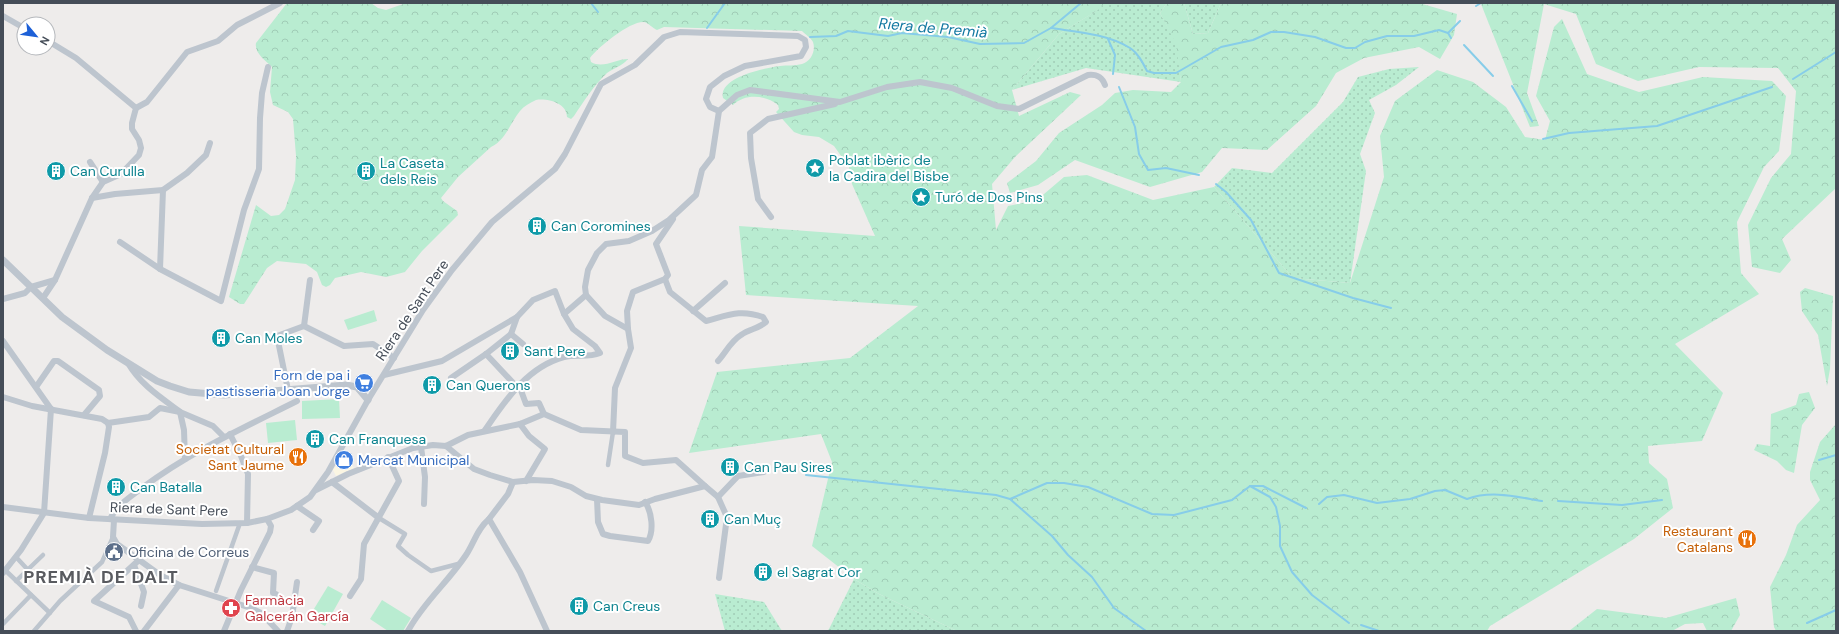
<svg xmlns="http://www.w3.org/2000/svg" width="1839" height="634" font-family="'DM Sans',sans-serif">
<style>
.commercial{fill:#fbf6e3}
.grass{fill:url(#grass-dots)}
.forest{fill:url(#forest-crowns)}
.park{fill:#b9ecd1}
.lines{fill:none;stroke-linecap:round;stroke-linejoin:round}
.stream{stroke:#87cde9;stroke-width:2}
.pedestrian{stroke:#bdc5ce;stroke-width:4.5}
.minor{stroke:#bdc5ce;stroke-width:6}
.tertiary{stroke:#bdc5ce;stroke-width:7}
.labels{text-anchor:middle;dominant-baseline:central;stroke-width:4;stroke-linejoin:round;paint-order:stroke}
.culture-label{font-size:14px;fill:#0d838f;stroke:#fff;text-anchor:start}
.street-label{font-size:14px;fill:#454d58;stroke:#fff}
.shop-label{font-size:14px;fill:#366cbe;stroke:#fff;text-anchor:end}
.food-label{font-size:14px;fill:#c56008;stroke:#fff;text-anchor:end}
.service-label{font-size:14px;fill:#4e5e75;stroke:#fff;text-anchor:start}
.health-label{font-size:14px;fill:#be3a42;stroke:#fff;text-anchor:start}
.water-label{font-size:15px;font-style:italic;fill:#1077a0;stroke:#fff}
.district-label{font-size:18px;font-weight:bold;letter-spacing:1px;fill:#595b60;stroke:#fff}
</style>
<defs>
<pattern id="grass-dots" width="8" height="8" patternUnits="userSpaceOnUse"><rect width="8" height="8" fill="#b9ecd1"/><path d="M2 2h.1M6 6h.1" fill="none" stroke="#a0ccb6" stroke-width="1.8" stroke-linecap="round"/></pattern>
<pattern id="forest-crowns" width="20" height="18" patternUnits="userSpaceOnUse"><rect width="20" height="18" fill="#b9ecd1"/><path d="M2 6a3 3 0 1 1 6 0M12 15a3 3 0 1 1 6 0" fill="none" stroke="#a0ccb6"/></pattern>
</defs>
<rect width="100%" height="100%" fill="#eeeceb"/>
<!-- commercial -->
<polygon class="commercial" points="345,452 354,468 336,476 333,470"/>
<!-- grass -->
<g class="grass">
<polygon points="1104,3 1167,3 1160,13 1177,44 1181,82 1086,68 1012,90 1059,34 1096,11"/>
<polygon points="1184,3 1221,3 1208,33 1193,34"/>
<polygon points="1419,67 1396,85 1369,100 1375,113 1360,154 1366,171 1350,283 1293,278 1214,187 1232,168 1272,173 1343,102 1358,77 1389,69"/>
<polygon points="854,579 879,594 957,631 827,631 829,629"/>
<polygon points="715,594 764,602 782,631 725,631"/>
</g>
<!-- forest -->
<g class="forest">
<path d="M287,3H371L378,8L386,10L406,3H1105L1098,10L1059,34L1012,90L1019,116L1070,92L1081,95L1015,157L992,184L996,230L1008,206L1037,200L1064,177L1087,175L1153,200L1214,187L1293,278L1350,283L1384,177L1380,136L1395,101L1437,70L1473,82L1506,107L1525,137L1545,140L1550,121L1536,96L1554,27L1562,19L1587,74L1639,92L1703,77L1772,81L1786,96L1779,151L1764,167L1737,222L1741,273L1759,294L1675,344L1723,393L1702,441L1648,446L1649,463L1667,479L1673,508L1634,539L1490,626L1487,631H957L879,594L854,579L812,546L832,462L821,434L689,453L717,372L850,358L918,306L746,295L739,226L875,236L852,184L849,167L834,146L819,137L802,135L794,132L776,112L779,109L778,105C766,95 745,93 733,105L723,98C718,77 766,68 780,66C787,65 795,66 802,64C811,61 816,51 813,42C811,38 805,34 802,31L664,27L657,30C652,28 649,23 644,22C630,21 598,47 590,58L591,62C603,69 616,59 628,59C622,66 614,68 607,73C594,85 584,101 574,116L571,119L567,117C567,103 547,98 536,100C530,103 524,106 520,111C510,123 506,140 491,147L458,177L441,198L443,201L457,211L458,215L422,251L405,272L386,277L361,272L335,278L330,285L326,287L322,285L317,272L306,264L277,261L267,268L244,304H240L229,297L256,205L271,216L279,215L285,209L295,180L296,156L293,119L288,112L273,105L270,92L272,67C266,61 254,53 256,43Z"/>
<polygon points="1167,3 1184,3 1193,34 1208,33 1221,3 1419,3 1457,14 1454,35 1440,59 1419,47 1364,58 1336,73 1316,106 1267,150 1222,148 1202,172 1150,187 1075,160 1038,185 1010,193 1007,183 1036,161 1059,133 1102,105 1115,93 1133,90 1171,92 1181,82 1176,44 1160,13"/>
<polygon points="1476,3 1836,3 1836,188 1782,239 1791,260 1780,273 1752,267 1748,225 1771,178 1791,154 1796,91 1778,68 1699,67 1638,81 1596,64 1576,14 1544,4 1527,93 1539,126 1530,127 1481,4"/>
<polygon points="1805,288 1833,296 1830,369 1827,386 1818,335 1802,311 1800,292"/>
<polygon points="1809,392 1815,408 1802,425 1794,473 1786,470 1777,461 1754,450 1757,444 1770,446 1771,414 1796,405 1799,394"/>
<polygon points="1836,424 1836,631 1776,631 1774,627 1770,587 1786,555 1797,525 1820,500 1810,480 1810,472 1820,442"/>
<polygon points="1736,598 1740,615 1731,631 1707,631 1703,623 1685,624 1672,631 1569,631 1597,609 1666,618"/>
</g>
<!-- park -->
<g class="park">
<polygon points="374,310 377,321 348,330 344,320"/>
<polygon points="339,399 340,418 302,419 302,401"/>
<polygon points="295,420 297,440 268,443 266,423"/>
<polygon points="328,586 343,594 325,626 309,617"/>
<polygon points="382,600 411,618 403,631 388,631 370,619"/>
</g>
<g class="lines">
<!-- stream -->
<g class="stream">
<polyline points="591,3 598,12"/>
<polyline points="1476,6 1481,3"/>
<polyline points="707,28 725,3"/>
<path d="M1051,28C1077,32 1108,34 1130,48C1138,53 1143,63 1147,71L1154,73H1176L1221,47L1253,40L1271,32H1284L1315,37L1346,48H1355L1365,42L1387,36H1414L1439,30L1448,33L1460,21"/>
<polyline points="1448,33 1451,38"/>
<polyline points="810,37 836,36 848,31 888,36 902,33 948,37 980,44 1024,43 1051,28 1081,3"/>
<polyline points="1108,39 1115,55 1113,74"/>
<polyline points="1464,45 1493,76"/>
<polyline points="1793,79 1836,52"/>
<polyline points="1512,86 1532,121"/>
<polyline points="1119,87 1135,127 1139,154 1148,170 1166,168 1199,175"/>
<polyline points="1543,139 1569,133 1657,126 1772,87"/>
<polyline points="1216,184 1226,192 1251,220 1279,273 1353,298 1391,308"/>
<polyline points="1819,460 1836,455"/>
<polyline points="806,475 996,495 1010,499 1047,483 1064,483 1088,487 1152,514 1174,515 1232,500 1250,486 1263,486 1306,508"/>
<polyline points="1250,486 1270,497 1276,507 1280,526 1280,546 1292,572 1312,595 1349,623"/>
<polyline points="1010,499 1052,536 1068,555 1092,577 1114,608 1146,631"/>
<polyline points="1558,501 1622,505 1662,500"/>
<path d="M1319,504L1327,497L1344,495L1377,503L1410,499L1435,491L1445,490L1467,499C1492,490 1517,497 1542,501"/>
<polyline points="1807,623 1836,610"/>
<polyline points="1361,625 1379,631"/>
</g>
<!-- pedestrian -->
<g class="pedestrian">
<polyline points="608,465 613,432"/>
<polyline points="379,518 405,534 398,546 408,555 431,571 458,564"/>
<polyline points="16,557 28,570"/>
<polyline points="5,570 50,613"/>
<polyline points="16,581 43,555"/>
<polyline points="216,591 240,523"/>
<polyline points="3,624 31,595"/>
<polyline points="34,631 60,601 102,562 113,537"/>
</g>
<!-- minor -->
<g class="minor">
<polyline points="3,16 24,28"/>
<polyline points="136,108 147,102 187,52 218,41 237,25 280,3"/>
<polyline points="90,162 103,182"/>
<polyline points="92,198 115,194 163,190 187,173 206,155 210,143"/>
<polyline points="771,217 758,199 751,158 750,133 768,119 835,104"/>
<polyline points="120,242 160,269 221,301 244,210 259,169 260,118 262,93 268,67"/>
<polyline points="160,269 163,190"/>
<path d="M665,279L670,292L706,321C729,315 740,309 763,317L766,322C758,329 749,329 741,335C731,341 726,352 718,361"/>
<polyline points="43,298 55,280 92,198 103,182 121,174 139,155 141,148 139,140 132,129 132,123 136,108 76,58 48,41"/>
<polyline points="3,299 25,293 31,287 55,280"/>
<polyline points="693,311 725,283"/>
<polyline points="304,326 344,346 373,344 394,358"/>
<polyline points="304,326 310,280"/>
<polyline points="628,329 627,311 633,292 665,279 668,275 656,244 673,219"/>
<polyline points="511,334 523,344"/>
<polyline points="3,341 51,409"/>
<polyline points="486,354 517,387"/>
<path d="M128,363C140,384 160,397 179,411"/>
<polyline points="384,375 442,361 517,317 533,300 555,291 564,314"/>
<polyline points="451,378 486,354 511,334 517,317"/>
<polyline points="519,385 526,404 539,403 544,414"/>
<polyline points="36,387 54,361 58,361 99,390 100,396 84,415"/>
<polyline points="288,390 277,336 304,326"/>
<polyline points="3,397 32,406 102,419 108,423 149,417 160,408 180,412 213,426 224,437"/>
<polyline points="180,412 184,430 185,459"/>
<polyline points="520,424 529,436 545,449 526,481"/>
<path d="M485,430C505,401 527,367 564,357C576,354 588,358 600,353L595,346L573,329L564,314L586,295"/>
<path d="M613,432L615,388L631,348L628,329L605,316L586,295L585,287L588,270L597,253L606,244L629,241L652,231L669,220L696,195L702,170L712,157L719,111L737,95L750,90L840,102L887,87L920,82L952,88L997,106L1019,109L1088,75C1097,74 1102,77 1105,85"/>
<polyline points="230,434 241,456 248,474 247,523"/>
<polyline points="446,446 474,469 490,475 513,482 533,480 552,481 571,487 586,496 602,500 639,505 655,499 705,486 718,497 727,517 719,578"/>
<polyline points="421,447 425,477 424,504"/>
<polyline points="332,482 379,518"/>
<polyline points="513,482 508,494 489,519 520,572 547,631"/>
<polyline points="316,490 348,474 413,448 433,445 446,446 468,435 520,424 544,414 581,430 625,432 625,456 643,463 676,460 705,486"/>
<polyline points="718,497 738,476 764,472"/>
<path d="M597,499L598,522L603,534L610,536L648,541C654,531 652,512 645,502"/>
<polyline points="297,506 319,521 313,530"/>
<polyline points="3,507 89,518 202,524 247,523 267,519 291,510 310,497 328,472 368,400 423,310 452,270 492,222 555,169 565,154 601,84 635,65 664,37 680,32 798,36 805,40 806,47 801,56 745,66 724,76 710,87 706,99 710,107 719,111"/>
<polyline points="89,518 105,453 109,427 108,423"/>
<path d="M110,519C117,505 130,497 142,488C190,452 243,428 297,401"/>
<polyline points="114,520 113,537 117,544 160,575 179,585 251,608 261,613 278,631"/>
<polyline points="134,565 144,592 141,606"/>
<polyline points="252,567 274,573 273,593 276,594"/>
<polyline points="3,573 21,550 44,513 51,409"/>
<polyline points="350,596 361,579 364,544 399,481 388,457"/>
<polyline points="136,631 129,617 94,601 139,560"/>
<polyline points="144,631 179,585"/>
<polyline points="224,631 241,590 270,532 271,526 267,519"/>
<polyline points="287,631 292,617 297,582"/>
<path d="M408,631C423,603 448,582 466,555C474,543 477,529 489,519"/>
</g>
<!-- tertiary -->
<polyline class="tertiary" points="3,260 62,317 107,350 157,381 170,386 189,392 224,395 346,385 357,387 368,400"/>
</g>
<!-- icons -->
<defs>
<g id="sight-disc" transform="scale(1)"><circle r="9.5" fill="#0f9aa8" stroke="#fff"/><path d="M0-6L1.8-2.2L6-1.7L2.9 1.2L3.7 5.4L0 3.3L-3.7 5.4L-2.9 1.2L-6-1.7L-1.8-2.2Z" fill="#fff"/></g>
<g id="building-disc" transform="scale(1)"><circle r="9.5" fill="#0f9aa8" stroke="#fff"/><path d="M-4-6H4V6H1V3H-1V6H-4ZM-2.5-4.3h1.7v1.8h-1.7ZM.8-4.3h1.7v1.8H.8ZM-2.5-1h1.7V.8h-1.7ZM.8-1h1.7V.8H.8Z" fill="#fff"/></g>
<g id="supermarket-disc" transform="scale(1)"><circle r="9.5" fill="#3f7fe0" stroke="#fff"/><path d="M-6-5.5h2.5l.6 2H6L4.5 2H-2.5L-4.4-4H-6ZM-1.5 3.2a1.3 1.3 0 1 0 .1 0ZM3 3.2a1.3 1.3 0 1 0 .1 0Z" fill="#fff"/></g>
<g id="restaurant-disc" transform="scale(1)"><circle r="9.5" fill="#e8710a" stroke="#fff"/><path d="M-5-6h1v4h1v-4h1v4h1v-4h1v5L-1.5 .5V6h-2V.5L-5-1ZM5-6V6H3V1.5H1.5Q1.5-4 5-6Z" fill="#fff"/></g>
<g id="shop-disc" transform="scale(1)"><circle r="9.5" fill="#3f7fe0" stroke="#fff"/><path d="M-5-2.5h2.3a2.7 3.5 0 0 1 5.4 0H5L5.5 6h-11ZM-1.5-2.5h3a1.5 2.3 0 0 0-3 0Z" fill="#fff"/></g>
<g id="civic-disc" transform="scale(1)"><circle r="9.5" fill="#5c6f8a" stroke="#fff"/><path d="M-.6-6.5H3V-4.5H.6V-3L4-1V1h2V6H-6V1h2V-1L-.6-3ZM-1.2 2.5V6h2.4V2.5Z" fill="#fff"/></g>
<g id="pharmacy-disc" transform="scale(1)"><circle r="9.5" fill="#e0444e" stroke="#fff"/><path d="M-2-6h4v4h4v4h-4v4h-4v-4h-4v-4h4Z" fill="#fff"/></g>
</defs>
<g fill-rule="evenodd">
<use href="#sight-disc" x="815" y="168"/>
<use href="#building-disc" x="56" y="171"/>
<use href="#building-disc" x="366" y="171"/>
<use href="#sight-disc" x="921" y="197"/>
<use href="#building-disc" x="537" y="226"/>
<use href="#building-disc" x="221" y="338"/>
<use href="#building-disc" x="510" y="351"/>
<use href="#supermarket-disc" x="364" y="383"/>
<use href="#building-disc" x="432" y="385"/>
<use href="#building-disc" x="315" y="439"/>
<use href="#restaurant-disc" x="298" y="457"/>
<use href="#shop-disc" x="344" y="460"/>
<use href="#building-disc" x="730" y="467"/>
<use href="#building-disc" x="116" y="487"/>
<use href="#building-disc" x="710" y="519"/>
<use href="#restaurant-disc" x="1747" y="539"/>
<use href="#civic-disc" x="114" y="552"/>
<use href="#building-disc" x="763" y="572"/>
<use href="#building-disc" x="579" y="606"/>
<use href="#pharmacy-disc" x="231" y="608"/>
</g>
<g class="labels">
<!-- culture labels -->
<g class="culture-label">
<text x="829" y="160">Poblat ibèric de<tspan x="829" dy="16">la Cadira del Bisbe</tspan></text>
<text x="380" y="163">La Caseta<tspan x="380" dy="16">dels Reis</tspan></text>
<text x="70" y="171">Can Curulla</text>
<text x="935" y="197">Turó de Dos Pins</text>
<text x="551" y="226">Can Coromines</text>
<text x="235" y="338">Can Moles</text>
<text x="524" y="351">Sant Pere</text>
<text x="446" y="385">Can Querons</text>
<text x="329" y="439">Can Franquesa</text>
<text x="744" y="467">Can Pau Sires</text>
<text x="130" y="487">Can Batalla</text>
<text x="724" y="519">Can Muç</text>
<text x="777" y="572">el Sagrat Cor</text>
<text x="593" y="606">Can Creus</text>
</g>
<!-- street labels -->
<g class="street-label">
<text transform="translate(412 310) rotate(-56)">Riera de Sant Pere</text>
<text transform="translate(169 509) rotate(2)">Riera de Sant Pere</text>
</g>
<!-- shop labels -->
<g class="shop-label">
<text x="350" y="375">Forn de pa i<tspan x="350" dy="16">pastisseria Joan Jorge</tspan></text>
<text x="358" y="460" text-anchor="start">Mercat Municipal</text>
</g>
<!-- food labels -->
<g class="food-label">
<text x="284" y="449">Societat Cultural<tspan x="284" dy="16">Sant Jaume</tspan></text>
<text x="1733" y="531">Restaurant<tspan x="1733" dy="16">Catalans</tspan></text>
</g>
<!-- service labels -->
<g class="service-label">
<text x="128" y="552">Oficina de Correus</text>
</g>
<!-- health labels -->
<g class="health-label">
<text x="245" y="600">Farmàcia<tspan x="245" dy="16">Galcerán García</tspan></text>
</g>
<!-- water labels -->
<g class="water-label">
<text transform="translate(933 28) rotate(5)">Riera de Premià</text>
</g>
<!-- district labels -->
<g class="district-label">
<text x="101" y="577">PREMIÀ DE DALT</text>
</g>
</g>
<!-- border -->
<rect width="1839" height="634" fill="none" stroke="#454d58" stroke-width="8"/>
<!-- north arrow -->
<g transform="translate(36 36) rotate(119)"><circle r="19" fill="#ffffff" stroke="#b5b8bc"/>
<path d="M0-3L7 15L0 10L-7 15Z" fill="#1d60d7"/>
<text y="-6" font-size="11" font-weight="bold" text-anchor="middle" fill="#454d58">N</text>
</g>
</svg>
